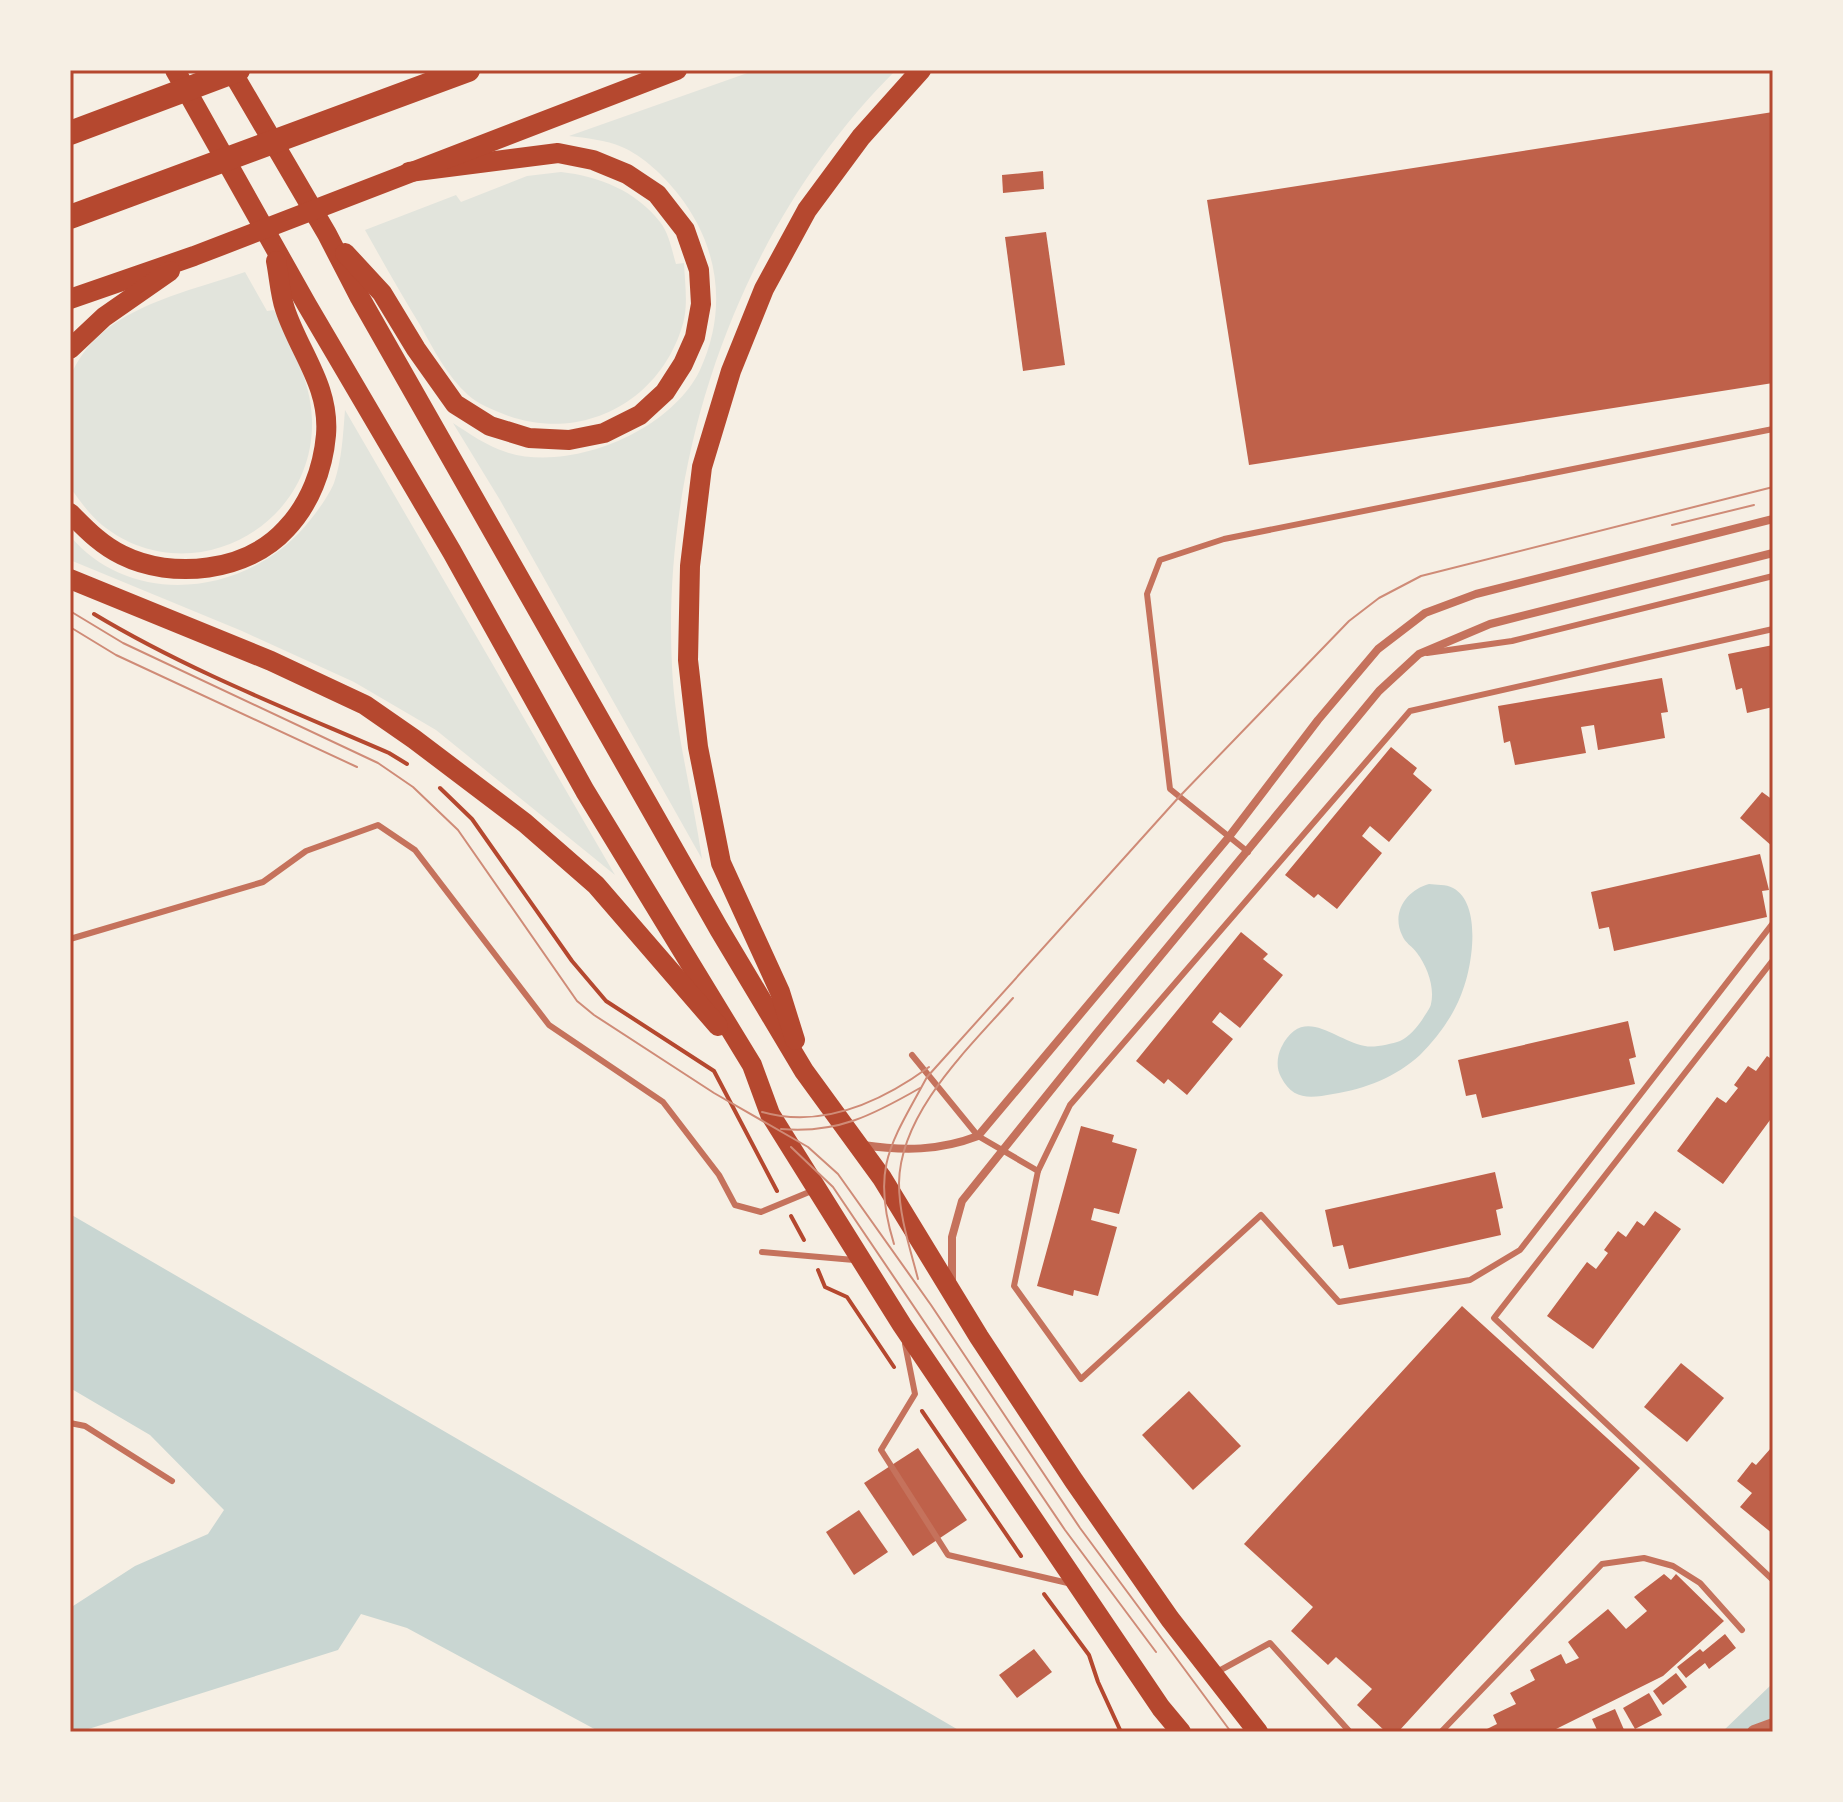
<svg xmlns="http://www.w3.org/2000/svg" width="1843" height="1802" font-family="Ubuntu,sans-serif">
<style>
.green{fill:#e2e4dc}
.water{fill:#c9d6d2}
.building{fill:#bf614a}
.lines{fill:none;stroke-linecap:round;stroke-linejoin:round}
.path{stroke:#b5482f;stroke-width:4}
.service{stroke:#c5725c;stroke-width:6}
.minor{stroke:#c5725c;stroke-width:8}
.tertiary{stroke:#c5725c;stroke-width:14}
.primary{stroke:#b5482f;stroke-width:20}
.motorway{stroke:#b5482f;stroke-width:24}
.tram{stroke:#cf8b77;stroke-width:2}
.neatline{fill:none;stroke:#b5482f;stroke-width:3}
</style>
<rect width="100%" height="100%" fill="#f6efe4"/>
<!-- green -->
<g class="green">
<path d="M756,70H896C741,224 661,451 672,667C675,732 693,796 702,859L500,500L453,423C470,434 487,446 506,452C570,473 671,431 700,370C728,309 719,246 678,194C664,176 643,156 622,147C606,140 586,138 569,136Z"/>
<path d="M561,172C599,176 636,191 660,222C669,233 672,251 676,264L684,263C685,285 689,309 681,330C656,405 579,442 506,415C493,410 478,404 468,395C447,376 434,350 420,325C401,294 383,262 365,230L456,195L461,202L527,176Z"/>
<path d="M245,272L267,311L274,310C291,346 311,380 312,420C315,529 188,594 102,525C89,514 79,500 70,487V378C97,308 183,294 245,272Z"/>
<path d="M345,410L615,875L436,730L354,682L242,631L70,560V536C134,612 254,594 311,519C319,509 329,495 334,483C342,459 343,435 345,410Z"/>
</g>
<!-- water -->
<g class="water">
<path d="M1429,884C1436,885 1446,884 1453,888C1483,904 1472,970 1461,995C1452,1018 1437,1038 1420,1055C1396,1077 1365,1089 1333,1094C1311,1098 1293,1101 1281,1077C1276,1069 1277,1056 1281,1048C1303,1003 1335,1041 1365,1046C1374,1048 1391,1044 1400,1041C1409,1037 1417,1027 1422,1020C1424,1016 1430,1009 1431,1004C1435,987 1427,966 1417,953C1412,946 1405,943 1402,935C1391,912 1407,890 1429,884Z"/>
<polygon points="70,1214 962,1732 600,1732 407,1628 361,1614 338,1650 79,1732 70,1732 70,1608 135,1566 208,1534 224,1510 150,1435 70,1388"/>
<polygon points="1773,1682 1773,1732 1722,1732 1771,1685"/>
</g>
<!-- building -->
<g class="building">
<polygon points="1773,112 1773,383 1249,465 1207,200"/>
<polygon points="1043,171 1044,189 1003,193 1002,175"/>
<polygon points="1046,232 1065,365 1023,371 1005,237"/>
<polygon points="1773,645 1773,707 1747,713 1742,688 1736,690 1728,654"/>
<polygon points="1662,678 1668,712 1661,713 1665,738 1598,750 1594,725 1581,727 1586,753 1515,765 1510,741 1504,743 1498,706"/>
<polygon points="1391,747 1417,768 1413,774 1432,790 1389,842 1370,826 1362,836 1382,853 1337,909 1318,894 1314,898 1285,875"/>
<polygon points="1762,792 1773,800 1773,847 1740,818"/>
<polygon points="1760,854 1769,890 1762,891 1767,917 1614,951 1609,927 1599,929 1591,892"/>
<polygon points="1241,932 1268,954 1263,959 1283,975 1240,1028 1220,1012 1212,1022 1233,1039 1187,1095 1168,1079 1164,1084 1136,1061"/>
<polygon points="1628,1021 1636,1057 1629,1059 1635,1084 1482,1118 1476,1094 1466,1096 1458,1060"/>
<polygon points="1767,1056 1773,1060 1773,1116 1723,1184 1677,1151 1717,1097 1726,1103 1738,1088 1734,1085 1748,1066 1756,1071"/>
<polygon points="1081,1126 1114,1135 1112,1142 1137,1149 1119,1214 1094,1208 1091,1220 1117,1227 1098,1296 1074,1290 1073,1296 1037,1286"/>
<polygon points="1495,1172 1503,1208 1496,1210 1501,1235 1349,1269 1343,1245 1333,1247 1325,1210"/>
<polygon points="1655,1211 1681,1229 1593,1349 1547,1316 1587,1262 1596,1269 1608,1253 1604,1250 1618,1231 1626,1237 1637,1221 1644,1226"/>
<polygon points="1462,1306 1640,1468 1398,1732 1386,1732 1357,1705 1372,1689 1336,1657 1328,1665 1291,1631 1313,1607 1244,1544"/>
<polygon points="1681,1363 1724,1398 1687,1442 1644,1407"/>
<polygon points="1189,1391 1241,1446 1193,1490 1142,1435"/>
<polygon points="918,1448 967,1520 913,1556 864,1483"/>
<polygon points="1771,1448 1773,1449 1773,1534 1740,1507 1752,1493 1737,1481 1752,1462 1756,1465"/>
<polygon points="859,1510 888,1552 854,1575 826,1532"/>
<polygon points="1664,1574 1671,1580 1676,1574 1724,1621 1663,1676 1550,1732 1481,1732 1497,1724 1493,1715 1516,1704 1510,1693 1535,1680 1530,1670 1561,1654 1566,1664 1579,1658 1568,1642 1608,1609 1626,1629 1647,1611 1634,1597"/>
<polygon points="1725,1634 1736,1648 1709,1669 1705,1663 1686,1678 1677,1667 1700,1649 1703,1652"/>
<polygon points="1034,1649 1052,1672 1017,1698 999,1675"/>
<polygon points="1676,1673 1687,1687 1663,1705 1653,1691"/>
<polygon points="1649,1693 1662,1715 1635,1729 1623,1708"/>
<polygon points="1615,1709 1625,1732 1598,1732 1592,1719"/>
</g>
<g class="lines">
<!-- path -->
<g class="path">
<path d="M94,614C187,670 290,710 389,753L407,764"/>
<polyline points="440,788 472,819 572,961 606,1001 714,1071 777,1191"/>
<polyline points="791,1216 804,1240"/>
<polyline points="818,1270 825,1287 847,1297 894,1367"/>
<polyline points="922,1411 1021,1556"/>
<polyline points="1044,1594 1089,1655 1098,1682 1121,1732"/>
</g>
<!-- service -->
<g class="service">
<polyline points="1773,629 1410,711 1070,1105 1038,1171 1014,1286 1081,1379 1261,1215 1339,1302 1470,1280 1520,1250 1773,923"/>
<polyline points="1427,653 1512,641 1773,576"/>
<polyline points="1248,852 1170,789 1147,594 1160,560 1224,539 1773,429"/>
<polyline points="70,939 263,882 306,851 378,825 415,850 549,1025 663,1102 719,1175 735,1205 761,1212 814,1190"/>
<polyline points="1773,960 1494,1318 1773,1580"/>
<polyline points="912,1055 978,1136 1038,1171"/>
<polyline points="762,1252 854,1260"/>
<polyline points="905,1344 915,1394 881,1450 948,1555 1072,1584"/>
<polyline points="70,1423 85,1426 172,1481"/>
<polyline points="1217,1672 1270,1643 1350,1732"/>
<polyline points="1441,1732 1602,1564 1644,1558 1673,1566 1700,1583 1742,1630"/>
</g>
<!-- minor -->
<g class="minor">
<path d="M863,1145C903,1151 939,1151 978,1136L1228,838L1318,720L1378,649L1425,613L1476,594L1773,519"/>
<polyline points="952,1281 952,1237 962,1201 1096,1034 1379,691 1419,654 1490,624 1773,553"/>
</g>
<!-- tertiary -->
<polyline class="tertiary" points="1754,1732 1773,1725"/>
<!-- primary -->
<g class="primary">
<polyline points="175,70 307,305 452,552 585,791 752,1065 770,1114 902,1325 1161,1708 1181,1732"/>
<polyline points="231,70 327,234 359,296 719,929 804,1071 882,1178 979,1337 1074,1481 1170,1619 1258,1732"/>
<polyline points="345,253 382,293 416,349 455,404 490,426 529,438 569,440 604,433 640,415 665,392 683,364 695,337 701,304 699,270 685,230 657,194 627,174 593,160 558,153 409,172"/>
<polyline points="70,299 194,256 677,70"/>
<polyline points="70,349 104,317 170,271"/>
<path d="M70,513C86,529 101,545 122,555C172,580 247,572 286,529C310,504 323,469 326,435C330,386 299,352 285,309C280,294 279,276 276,261"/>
<polyline points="70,579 271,661 365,705 414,739 525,823 596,885 718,1026"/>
<polyline points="795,1040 780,992 721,863 698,747 688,660 690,566 702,467 731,371 764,289 807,210 861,137 921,70"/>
</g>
<!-- motorway -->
<g class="motorway">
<polyline points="70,133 238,70"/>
<polyline points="70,217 468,70"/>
</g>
<!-- tram -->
<g class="tram">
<polyline points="1672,525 1754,505"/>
<polyline points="70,611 123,643 378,763 413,787 458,830 577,1001 594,1015 714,1093 808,1147 838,1174 931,1305 1080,1528 1231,1732"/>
<polyline points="70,627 116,655 357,767"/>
<path d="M762,1112C822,1129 881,1102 929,1067"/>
<path d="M781,1129C837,1134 873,1115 920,1088"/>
<polyline points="791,1147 833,1187 1065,1530 1156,1652"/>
<path d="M894,1244C870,1167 892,1142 927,1077L1179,797L1349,621L1379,598L1421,576L1773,487"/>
<path d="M918,1279C910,1248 899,1216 899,1183C900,1112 969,1048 1013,998"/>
</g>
</g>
<!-- border -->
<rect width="1843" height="1802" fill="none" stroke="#f6efe4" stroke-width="144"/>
<rect x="72" y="72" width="1699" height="1658" class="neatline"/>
</svg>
